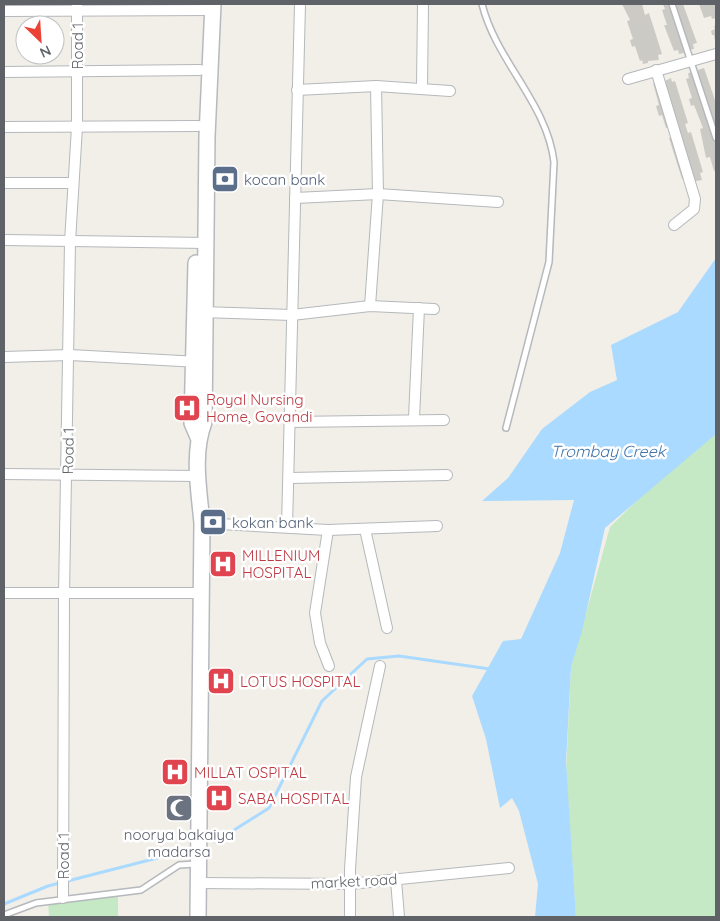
<svg xmlns="http://www.w3.org/2000/svg" width="720" height="921" font-family="Quicksand,sans-serif">
<style>
.green{fill:#c5e8c5}
.water{fill:#aadaff}
.lines{fill:none;stroke-linecap:round;stroke-linejoin:round}
.stream{stroke:#aadaff;stroke-width:3}
.building{fill:#cccac5}
.lane-casing{stroke:#b5b8bc;stroke-width:8}
.street-casing{stroke:#b5b8bc;stroke-width:12}
.secondary-casing{stroke:#b6babf;stroke-width:18}
.lane{stroke:#fff;stroke-width:5}
.street{stroke:#fff;stroke-width:10}
.secondary{stroke:#fff;stroke-width:15}
.labels{text-anchor:middle;dominant-baseline:central;stroke-width:5;stroke-linejoin:round;paint-order:stroke}
.street-label{font-size:15px;fill:#5f6368;stroke:#fff}
.service-label{font-size:15px;fill:#4e5e75;stroke:#fff;text-anchor:start}
.health-label{font-size:15px;fill:#be3a42;stroke:#fff;text-anchor:start}
.worship-label{font-size:15px;fill:#5b616d;stroke:#fff}
.water-label{font-size:16px;font-style:italic;fill:#4174aa;stroke:#fff}
</style>
<rect width="100%" height="100%" fill="#f1efe8"/>
<!-- green -->
<g class="green">
<polygon points="716,423 716,917 576,917 566,774 571,667 610,527"/>
<polygon points="118,891 118,917 49,917 48,898"/>
</g>
<!-- water -->
<polygon class="water" points="716,258 716,434 605,528 582,631 571,667 566,762 576,917 535,917 538,884 519,811 512,798 500,808 486,739 472,696 503,641 521,639 560,553 574,500 482,501 508,478 542,429 590,392 617,380 611,345 678,312"/>
<g class="lines">
<!-- stream -->
<g class="stream">
<polyline points="215,842 269,808 322,701 367,659 399,656 490,669"/>
<polyline points="4,904 48,886 177,853"/>
</g>
</g>
<!-- building -->
<g class="building">
<polygon points="622,4 642,4 645,15 649,13 662,54 658,55 659,60 648,61 648,63 643,64 642,60 640,61 635,46 632,47 630,40 633,39 627,21 630,20"/>
<polygon points="663,4 683,4 697,43 693,44 694,49 683,50 684,53 679,54 678,50 674,51 664,25 667,25 662,10 665,9"/>
<polygon points="699,4 716,4 716,18 712,19 711,16 704,18"/>
<polygon points="716,25 716,47 714,35 712,35 711,31 715,29 714,26"/>
<polygon points="704,68 716,103 716,170 714,171 710,157 706,158 700,129 703,128 694,105 691,106 689,99 692,98 686,79 689,78 688,73 698,72 698,70"/>
<polygon points="671,78 672,82 675,81 688,123 685,124 688,133 691,132 703,172 700,173 702,180 696,181 682,179 669,138 672,137 669,127 666,128 662,115 659,116 656,106 659,105 653,83 660,81 661,83"/>
<polygon points="177,405 192,405 192,412 177,411"/>
</g>
<g class="lines">
<!-- lane casing -->
<g class="lane-casing">
<g id="lane">
<path d="M482,4C496,61 547,103 554,162L549,262L506,428"/>
<polyline points="672,4 716,138"/>
<polyline points="4,915 36,903 141,890 179,865 196,864"/>
</g>
</g>
<!-- street casing -->
<g class="street-casing">
<g id="street">
<polyline points="4,11 212,10"/>
<polyline points="656,70 695,199 694,209 674,225"/>
<polyline points="4,72 200,70"/>
<polyline points="628,79 716,54"/>
<polyline points="422,88 423,4"/>
<polyline points="297,90 376,86 450,91"/>
<polyline points="4,127 198,126"/>
<polyline points="4,183 73,183"/>
<polyline points="295,198 378,194 498,202"/>
<polyline points="4,240 206,243"/>
<polyline points="370,306 378,194 376,86"/>
<polyline points="201,312 292,315 370,306 434,309"/>
<polyline points="4,357 70,355 199,362"/>
<polyline points="414,418 419,308"/>
<polyline points="290,422 444,420"/>
<polyline points="4,474 197,476"/>
<polyline points="289,478 447,475"/>
<polyline points="202,523 328,530 437,526"/>
<polyline points="287,527 300,4"/>
<polyline points="365,529 387,628"/>
<polyline points="328,530 315,613 320,643 329,666"/>
<polyline points="4,593 201,593"/>
<polyline points="396,880 399,917"/>
<polyline points="199,883 350,884 509,868"/>
<polyline points="63,898 64,594 70,242 77,127 77,4"/>
<polyline points="350,917 350,869 356,777 380,666"/>
</g>
</g>
<!-- secondary casing -->
<g class="secondary-casing">
<g id="secondary">
<polyline points="196,263 192,423 198,437"/>
<path d="M198,917L202,523C199,490 192,454 204,422L207,136L213,4"/>
</g>
</g>
<!-- lane -->
<use href="#lane" class="lane"/>
<!-- street -->
<use href="#street" class="street"/>
<!-- secondary -->
<use href="#secondary" class="secondary"/>
</g>
<!-- icons -->
<defs>
<g id="bank-square" transform="scale(1.4375)"><rect x="-9" y="-9" width="18" height="18" rx="4" fill="#5c6f8a" stroke="#fff"/><path d="M-6-4H6V4H-6ZM0-2.3a2.3 2.3 0 1 0 0 4.6a2.3 2.3 0 1 0 0-4.6Z" fill="#fff"/></g>
<g id="hospital-square" transform="scale(1.4375)"><rect x="-9" y="-9" width="18" height="18" rx="4" fill="#e0444e" stroke="#fff"/><path d="M-5-5h3v3.5h4V-5h3V5h-3V1.5h-4V5h-3Z" fill="#fff"/></g>
<g id="mosque-square" transform="scale(1.4375)"><rect x="-9" y="-9" width="18" height="18" rx="4" fill="#6b7280" stroke="#fff"/><path d="M3.5-4.9A6 6 0 1 0 3.5 4.9A5 5 0 1 1 3.5-4.9Z" fill="#fff"/></g>
</defs>
<g fill-rule="evenodd">
<use href="#bank-square" x="225" y="179"/>
<use href="#hospital-square" x="187" y="408"/>
<use href="#bank-square" x="213" y="522"/>
<use href="#hospital-square" x="223" y="564"/>
<use href="#hospital-square" x="221" y="681"/>
<use href="#hospital-square" x="175" y="772"/>
<use href="#hospital-square" x="219" y="798"/>
<use href="#mosque-square" x="179" y="808"/>
</g>
<g class="labels">
<!-- street labels -->
<g class="street-label">
<text transform="translate(77 46) rotate(-90)">Road 1</text>
<text transform="translate(68 451) rotate(-89)">Road 1</text>
<text transform="translate(63 856) rotate(-90)">Road 1</text>
<text transform="translate(354 881) rotate(-3)">market road</text>
</g>
<!-- service labels -->
<g class="service-label">
<text x="244" y="179">kocan bank</text>
<text x="232" y="522">kokan bank</text>
</g>
<!-- health labels -->
<g class="health-label">
<text x="206" y="399">Royal Nursing<tspan x="206" dy="17">Home, Govandi</tspan></text>
<text x="242" y="555">MILLENIUM<tspan x="242" dy="17">HOSPITAL</tspan></text>
<text x="240" y="681">LOTUS HOSPITAL</text>
<text x="194" y="772">MILLAT OSPITAL</text>
<text x="238" y="798">SABA HOSPITAL</text>
</g>
<!-- worship labels -->
<g class="worship-label">
<text x="179" y="834">noorya bakaiya<tspan x="179" dy="17">madarsa</tspan></text>
</g>
<!-- water labels -->
<g class="water-label">
<text x="608" y="451">Trombay Creek</text>
</g>
</g>
<!-- border -->
<rect width="720" height="921" fill="none" stroke="#5f6368" stroke-width="10"/>
<!-- north arrow -->
<g transform="translate(40 40) rotate(155)"><circle r="24" fill="#ffffff" stroke="#bfc1c3"/>
<path d="M0-4L9 19L0 12L-9 19Z" fill="#ea4335"/>
<text y="-8" font-size="14" font-weight="bold" text-anchor="middle" fill="#5f6368">N</text>
</g>
</svg>
